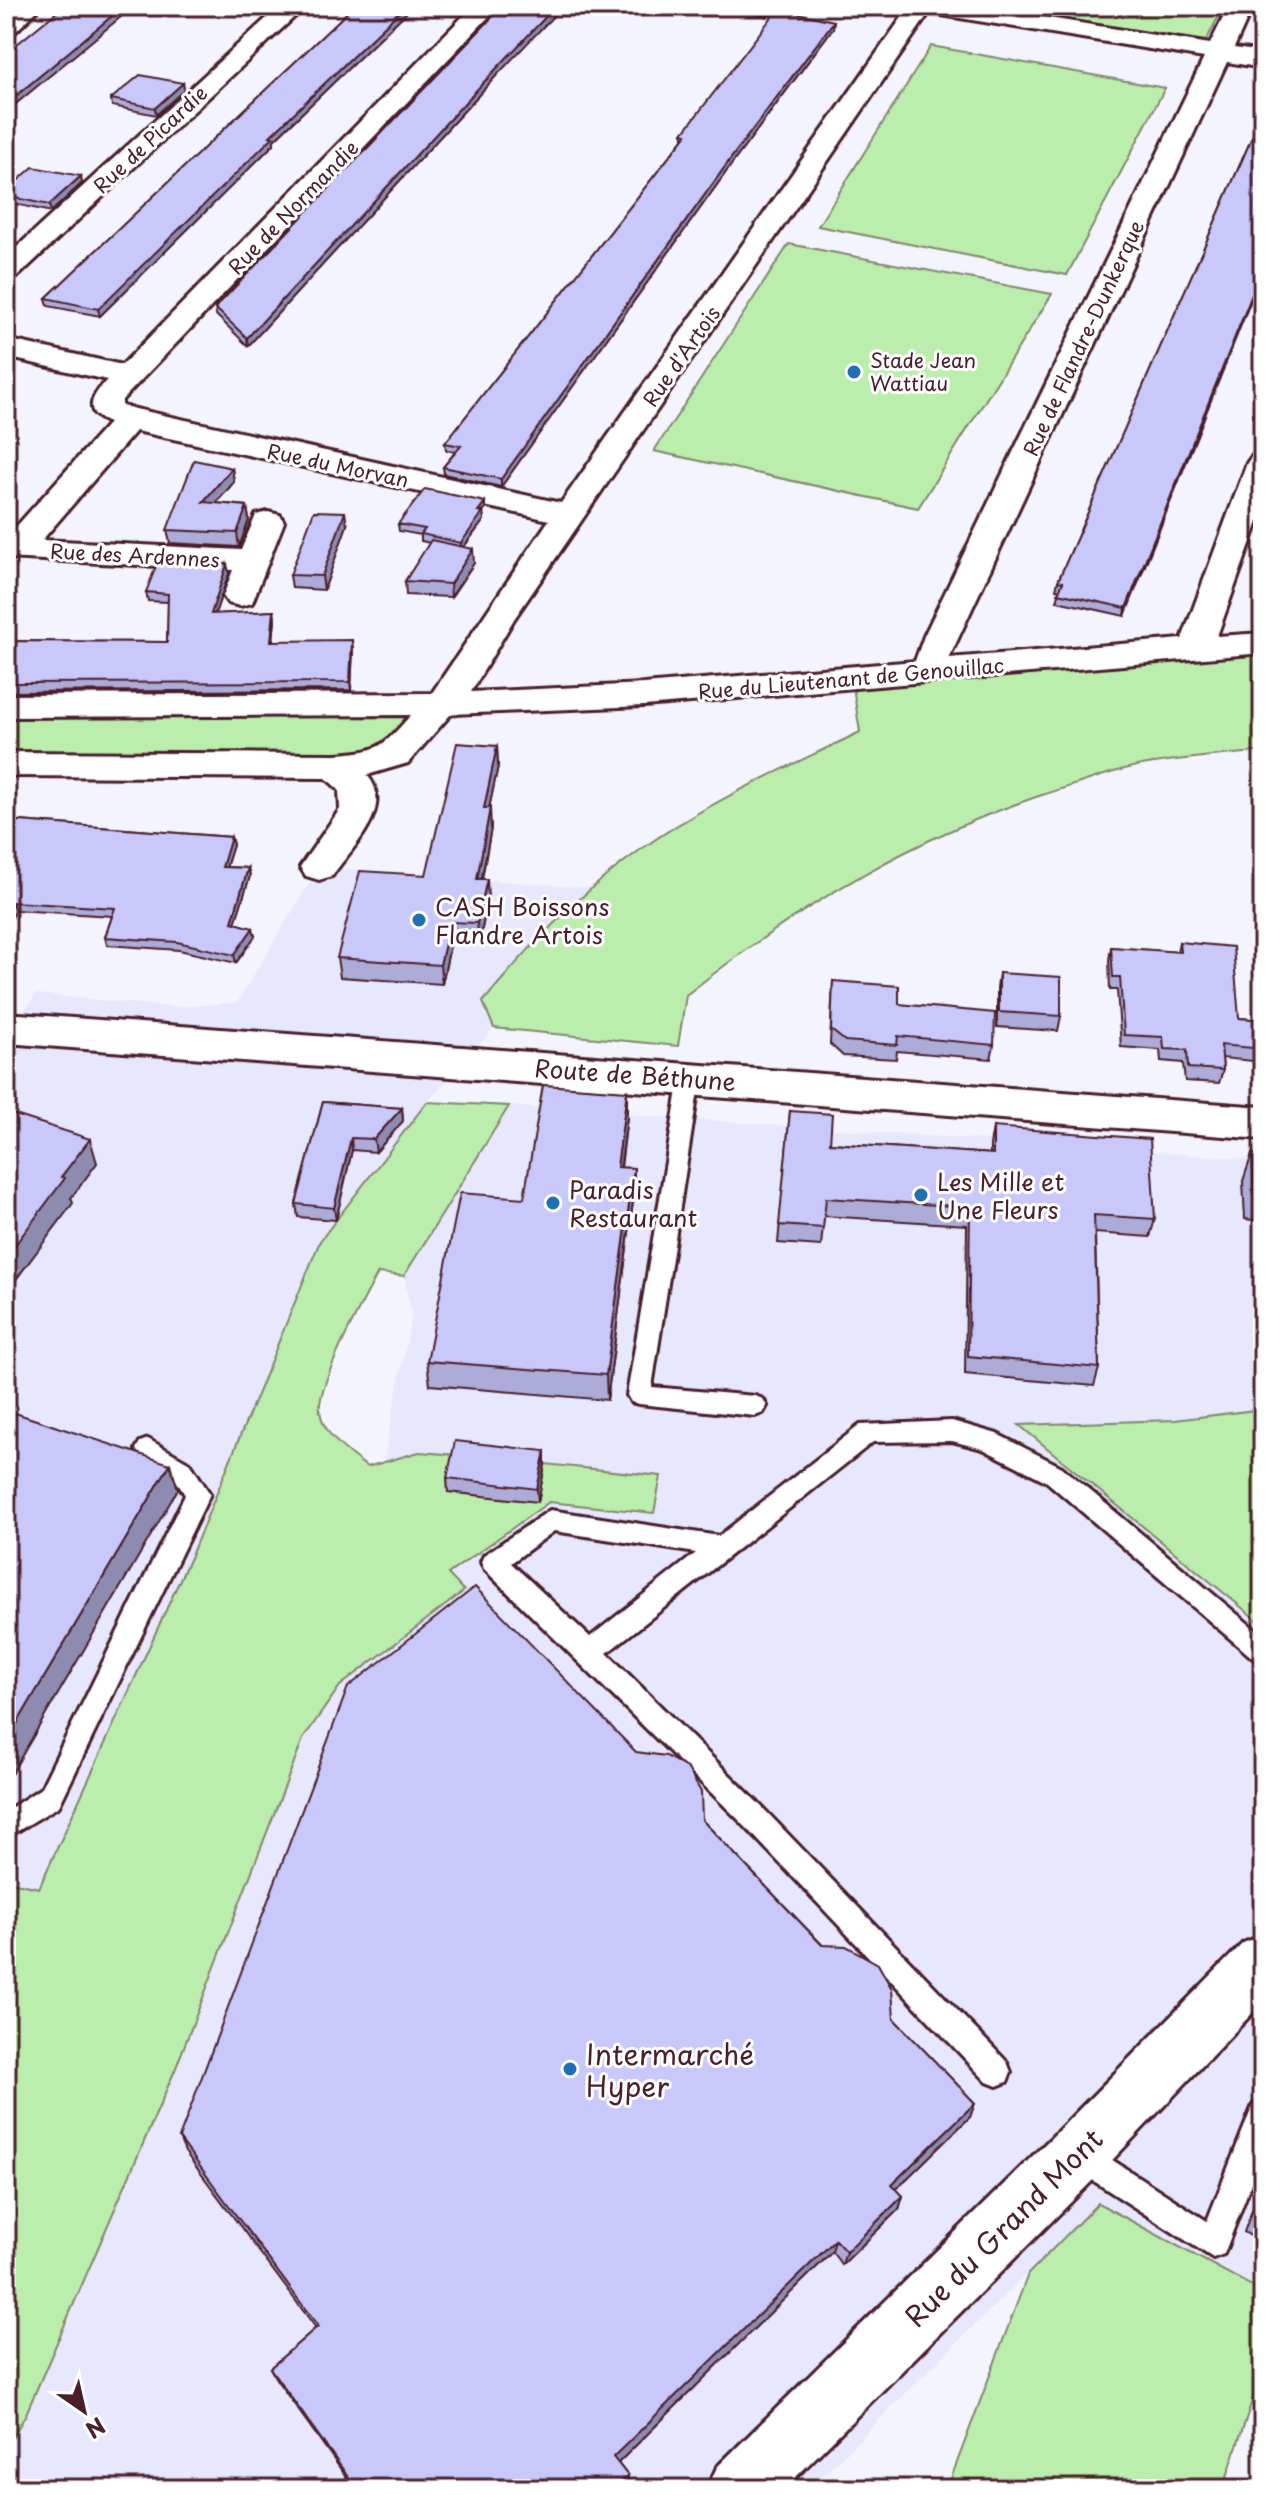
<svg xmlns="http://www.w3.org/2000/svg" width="1269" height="2495" font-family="'Playpen Sans',sans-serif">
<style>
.built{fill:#e7e7fd}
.green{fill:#bbedad;stroke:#82866c;stroke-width:2}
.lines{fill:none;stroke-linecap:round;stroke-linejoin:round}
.service-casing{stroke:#4a1f2b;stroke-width:6}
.minor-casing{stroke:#4a1f2b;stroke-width:6}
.tertiary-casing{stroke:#4a1f2b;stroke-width:6}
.secondary-casing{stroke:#4a1f2b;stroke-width:6}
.service{fill:#fff;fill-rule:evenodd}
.minor{fill:#fff;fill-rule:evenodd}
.tertiary{fill:#fff;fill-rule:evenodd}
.secondary{fill:#fff;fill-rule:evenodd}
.wall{fill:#adacd8;stroke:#4a1f2b;stroke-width:2}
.shaded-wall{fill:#8d8cb0;stroke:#4a1f2b;stroke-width:2}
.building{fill:#c9c8fb;stroke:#4a1f2b;stroke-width:2}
.poi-dot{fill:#1f6fb2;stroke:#fff;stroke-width:3}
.labels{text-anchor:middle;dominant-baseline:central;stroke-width:6;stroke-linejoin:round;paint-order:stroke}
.far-street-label{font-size:20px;fill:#4a1f2b;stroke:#fff}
.far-poi-label{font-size:20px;fill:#4a1f2b;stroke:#fff;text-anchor:start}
.poi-label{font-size:24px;fill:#4a1f2b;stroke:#fff;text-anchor:start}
.street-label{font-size:24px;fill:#4a1f2b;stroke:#fff}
.near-poi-label{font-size:28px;fill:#4a1f2b;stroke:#fff;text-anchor:start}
.near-street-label{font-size:28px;fill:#4a1f2b;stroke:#fff}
</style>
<rect width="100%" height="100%" fill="#f4f4fe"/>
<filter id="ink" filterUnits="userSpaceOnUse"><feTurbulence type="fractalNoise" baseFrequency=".0125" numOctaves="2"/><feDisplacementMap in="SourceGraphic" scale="16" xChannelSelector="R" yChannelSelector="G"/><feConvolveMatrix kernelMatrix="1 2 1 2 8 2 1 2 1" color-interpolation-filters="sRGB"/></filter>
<g filter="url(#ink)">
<!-- built -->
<g class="built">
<polygon points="319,867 591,888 513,966 483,1002 494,1028 427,1102 320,1240 193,1551 39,1888 6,1881 6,1037 36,994 171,1007 237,1003"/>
<polygon points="509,1106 1263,1160 1263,2292 1098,2203 809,2489 6,2489 6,2449 26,2414 175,2070 303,1739 340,1686 412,1314 404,1276"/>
</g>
<!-- green -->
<g class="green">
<polygon points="983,6 1224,6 1206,41"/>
<polygon points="931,46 1165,88 1067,275 818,226"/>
<polygon points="789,244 1052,294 918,508 654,451"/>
<path d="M1263,652V751C1221,756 1178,758 1137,766C1113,771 1090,780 1067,787C922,831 805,902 686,995L678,1046L494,1028L483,1002C529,946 581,892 640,850C706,802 787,768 860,732L853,687Z"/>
<polygon points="412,703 422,722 367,763 6,765 6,706"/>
<path d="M427,1102L509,1106L404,1276L378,1273C365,1297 316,1386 320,1411C323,1436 349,1453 367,1467L419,1452L457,1455L449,1492L538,1502L545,1464L661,1476L654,1513L549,1502L448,1574L464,1591L340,1686L303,1739L175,2070L26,2414L6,2449V1881L39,1888L193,1551L320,1241Z"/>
<polygon points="1263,1409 1263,1625 1019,1425 1175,1420"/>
<polygon points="1098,2203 1263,2292 1263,2367 1223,2489 947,2489 1028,2274"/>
</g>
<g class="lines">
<!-- service casing -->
<g class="service-casing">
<g id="service">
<polygon points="690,1070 700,1078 652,1387 755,1396 763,1399 767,1406 763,1413 755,1416 639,1404 631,1402 627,1395 680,1078"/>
<path d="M952,1421L997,1434L1062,1467L1263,1636V1662L1254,1659L1046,1481L983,1449L952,1441L873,1442L607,1653L758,1803L1007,2062L1011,2072L1007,2082L997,2086L987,2082L740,1821L484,1569L481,1562L484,1555L550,1510L719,1536L860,1425ZM554,1531L696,1553L590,1637L511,1563Z"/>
<polygon points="148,1439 190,1463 210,1494 59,1806 6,1838 6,1811 41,1788 185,1495 174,1477 140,1456 136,1449 140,1442"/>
<polygon points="1263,2101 1263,2152 1224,2254 1213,2258 1069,2165 1064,2155 1069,2145 1079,2140 1089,2145 1207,2221 1253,2105"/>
</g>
</g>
<!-- minor casing -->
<g class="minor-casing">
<g id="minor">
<polygon points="280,6 306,6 16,278 6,281 6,257"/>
<path d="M473,6H499L122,400V406L561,503L910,6H975L1210,44L1229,6H1253L1234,48L1263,52V68L1227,62L949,658L1182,639L1247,463L1252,456L1263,454V508L1217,636L1263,633V653L644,706L451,714L408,763L367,775C396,808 351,848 332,876L319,880L306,876L300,867L340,809L339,790L326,778L6,776V752L336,754C381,751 381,748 411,715L6,717V695L432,693L549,520L136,431L42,540L241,550L256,515L268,512L280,515L284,522L252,603L240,606L228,603L223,596L233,570L6,558V538L109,423C83,413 90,398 107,380L6,357V339L122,365ZM929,13L1204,58L924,636L915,661L644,684L471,692L514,619Z"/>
<polygon points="1263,1935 1263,2002 1098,2175 784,2489 707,2489 717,2467 1056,2133 1243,1943"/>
</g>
</g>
<!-- tertiary casing -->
<g class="tertiary-casing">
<polygon id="tertiary" points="15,6 42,6 15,32 6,34 6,14"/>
</g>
<!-- secondary casing -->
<g class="secondary-casing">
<polygon id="secondary" points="6,1013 1263,1107 1263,1139 6,1043"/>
</g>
<!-- service -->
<use href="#service" class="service"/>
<!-- minor -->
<use href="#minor" class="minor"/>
<!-- tertiary -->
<use href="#tertiary" class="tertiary"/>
<!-- secondary -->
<use href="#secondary" class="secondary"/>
</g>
<!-- wall -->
<g class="wall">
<polygon points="354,6 413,6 274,140 274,144 100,316 48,306 46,298"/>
<polygon points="727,6 775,6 767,16 727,9"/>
<polygon points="833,28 734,161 501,487 444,474 443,467 455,452 446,450 445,443 683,139 683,133"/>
<polygon points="496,76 248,346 216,315 215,308"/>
<polygon points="183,83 184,90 156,115 112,106 111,99"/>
<polygon points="1263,112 1125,616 1057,601 1060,590 1056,589 1058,581"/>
<polygon points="82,183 51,212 6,202 6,191"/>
<polygon points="232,468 234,482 216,503 247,506 249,520 239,547 170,543 167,530"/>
<polygon points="485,509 483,513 484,520 464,547 474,563 451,597 406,595 405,581 430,543 421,541 421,535 399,531 398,524"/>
<polygon points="347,525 324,590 292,588 290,575"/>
<polygon points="229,573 215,614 274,611 275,620 273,641 353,648 351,690 6,692 6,641 167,642 168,602 148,601 146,592"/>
<polygon points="497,746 498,766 489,808 491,828 482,879 488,899 479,943 451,941 442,984 340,977 337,958 426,875"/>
<polygon points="6,820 231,837 233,845 226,867 248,868 250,876 235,923 255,936 236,963 179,950 107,945 105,937 112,916 15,910 6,932"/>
<polygon points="1179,942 1239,1018 1263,1020 1263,1062 1222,1058 1223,1070 1219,1083 1185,1081 1183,1063 1161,1061 1160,1050 1121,1047 1117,990 1110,990 1109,960 1111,947 1177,952"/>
<polygon points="999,973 1061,1016 1058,1031 997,1027 997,988"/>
<polygon points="833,981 899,1004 994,1045 991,1059 897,1051 896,1059 843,1056 830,1044"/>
<polygon points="627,1091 627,1117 621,1168 634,1194 607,1400 430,1385 427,1361 524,1198"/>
<polygon points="323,1102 402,1108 403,1121 376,1152 352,1150 336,1220 298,1217 296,1204"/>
<polygon points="790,1111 830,1143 990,1154 990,1145 993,1127 1155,1219 1150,1237 1095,1233 1099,1368 1094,1386 965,1374 967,1225 824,1216 821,1246 778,1243"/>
<polygon points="1252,1154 1263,1155 1263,1221 1245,1219 1243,1181"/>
<polygon points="545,1451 545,1464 538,1502 448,1492 447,1478"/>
<polygon points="702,1820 975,2103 970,2117 896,2189 903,2196 899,2209 842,2265 832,2252 618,2463 628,2476 628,2486 624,2489 355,2489 276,2379 270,2368 316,2328 185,2152 179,2138"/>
<polygon points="1263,2180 1263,2243 1244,2232"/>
</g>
<!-- shaded-wall -->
<g class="shaded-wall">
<polygon points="124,6 134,6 6,112 6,104"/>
<polygon points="405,6 413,6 274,140 274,144 100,316 98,309 270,136"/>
<polygon points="556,6 563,6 496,76 248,346 247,338 496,69"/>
<polygon points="770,6 775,6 767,16 767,10"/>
<polygon points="834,21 833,28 734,161 501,487 501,479 734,154"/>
<polygon points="183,83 184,90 156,115 155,108"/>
<polygon points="81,176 82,183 51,212 49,205"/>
<polygon points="1263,267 1263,270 1125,616 1126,608"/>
<polygon points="232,468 234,482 205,516 203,502"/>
<polygon points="485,502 485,509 483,513 484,520 461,550 461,543 478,511"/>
<polygon points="247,506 249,520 239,547 237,533"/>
<polygon points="345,512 347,525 324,590 322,576"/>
<polygon points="473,549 474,563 451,597 450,584"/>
<polygon points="227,564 229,573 212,622 211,614"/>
<polygon points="274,611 275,620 272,650 271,641"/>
<polygon points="352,640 353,648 351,690 350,682"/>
<polygon points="497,746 498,766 485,827 484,808"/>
<polygon points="490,808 491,828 478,898 477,879"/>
<polygon points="231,837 233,845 224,874 222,867"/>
<polygon points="248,868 250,876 233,930 232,922"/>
<polygon points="487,879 488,899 479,943 477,923"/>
<polygon points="12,902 15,910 6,932 6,918"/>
<polygon points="450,922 451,941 442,984 440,965"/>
<polygon points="253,928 255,936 236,963 234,955"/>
<polygon points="627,1091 627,1117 617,1193 617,1167"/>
<polygon points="402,1108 403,1121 376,1152 374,1139"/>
<polygon points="351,1138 352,1150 336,1220 334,1208"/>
<polygon points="90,1139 97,1163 71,1198 73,1203 6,1293 6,1257 61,1177"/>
<polygon points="634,1168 634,1194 607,1400 606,1375"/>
<polygon points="545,1451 545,1464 538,1502 537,1489"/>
<polygon points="170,1464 178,1489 7,1781 6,1778 6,1742"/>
<polygon points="975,2103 970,2117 888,2197 892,2184"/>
<polygon points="903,2196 899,2209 842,2265 846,2252"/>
<polygon points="835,2240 832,2252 614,2467 613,2457"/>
<polygon points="628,2476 628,2486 624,2489 614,2489"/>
</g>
<!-- building -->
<g class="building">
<polygon points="64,6 124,6 6,104 6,53"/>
<polygon points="354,6 405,6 270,136 273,137 98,309 46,298"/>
<polygon points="503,6 556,6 496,69 247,338 215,308"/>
<polygon points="748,6 770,6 767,10"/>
<polygon points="778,9 834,21 734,154 501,479 443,467 461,446 445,443 687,134 683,133"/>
<polygon points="140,75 183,83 155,108 111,99"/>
<polygon points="1263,112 1263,267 1126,608 1058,593 1063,582 1058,581"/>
<polygon points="33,167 81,176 49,205 6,196 6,191"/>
<polygon points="194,460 232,468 203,502 247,506 237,533 167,530"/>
<polygon points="425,489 485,502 478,511 483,512 461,543 421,534 425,529 398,524"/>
<polygon points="314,511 345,512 322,576 290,575"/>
<polygon points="431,540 473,549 450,584 405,581"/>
<polygon points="158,561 227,564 211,614 274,611 271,641 352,640 350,682 6,683 6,641 167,642 168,594 146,592"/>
<polygon points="457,743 497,746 484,808 490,808 477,879 487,879 477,923 450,922 440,965 337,958 360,871 426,875"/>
<polygon points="6,820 231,837 222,867 248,868 232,922 253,928 234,955 177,942 105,937 115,908 12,902 6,918"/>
<polygon points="1179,942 1233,947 1239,1018 1263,1020 1263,1049 1221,1045 1223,1070 1188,1068 1187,1050 1164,1049 1163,1037 1124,1035 1120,977 1113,977 1111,947 1180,952"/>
<polygon points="999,973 1061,977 1061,1016 999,1012"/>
<polygon points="833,981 899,986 899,1004 995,1013 994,1045 898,1036 897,1045 845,1041 831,1030"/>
<polygon points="543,1085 627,1091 617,1167 634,1168 606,1375 427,1361 460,1193 524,1198"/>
<polygon points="323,1102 402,1108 374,1139 351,1138 334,1208 296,1204"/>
<polygon points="790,1111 832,1114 830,1143 993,1154 993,1127 1150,1139 1155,1219 1094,1215 1099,1368 968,1356 970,1207 826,1198 823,1228 779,1225"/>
<polygon points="6,1112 90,1139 61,1177 65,1178 6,1257"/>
<polygon points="1252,1154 1263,1155 1263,1193 1254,1192"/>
<polygon points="6,1410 170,1464 6,1742"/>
<polygon points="455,1441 545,1451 537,1489 447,1478"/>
<polygon points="475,1587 636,1752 666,1756 688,1769 701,1792 702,1820 822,1945 846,1946 878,1964 892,1989 894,2019 975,2103 892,2184 903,2196 846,2252 835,2240 613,2457 628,2476 614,2489 357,2489 270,2368 318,2326 179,2138 348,1687"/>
<polygon points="1263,2195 1263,2220 1255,2216"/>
</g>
</g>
<!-- markers -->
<g class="poi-dot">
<circle cx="854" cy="372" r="8"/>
<circle cx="419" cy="920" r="8"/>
<circle cx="921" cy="1195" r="8"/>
<circle cx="553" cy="1203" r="8"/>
<circle cx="570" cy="2069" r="8"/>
</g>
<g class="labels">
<!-- far-street labels -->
<g class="far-street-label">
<text transform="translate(150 139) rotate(-43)">Rue de Picardie</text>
<text transform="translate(293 207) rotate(-46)">Rue de Normandie</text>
<text transform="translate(1083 338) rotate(-65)">Rue de Flandre-Dunkerque</text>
<text transform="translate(681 356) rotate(-55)">Rue d'Artois</text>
<text transform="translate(338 465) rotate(12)">Rue du Morvan</text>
<text transform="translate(135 555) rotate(3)">Rue des Ardennes</text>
<text transform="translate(851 678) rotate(-5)">Rue du Lieutenant de Genouillac</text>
</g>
<!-- far-poi labels -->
<g class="far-poi-label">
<text x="870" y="360">Stade Jean<tspan x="870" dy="23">Wattiau</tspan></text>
</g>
<!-- poi labels -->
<g class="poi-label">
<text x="435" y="906">CASH Boissons<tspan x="435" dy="28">Flandre Artois</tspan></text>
<text x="937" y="1181">Les Mille et<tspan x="937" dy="28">Une Fleurs</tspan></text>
<text x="569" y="1189">Paradis<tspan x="569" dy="28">Restaurant</tspan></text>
</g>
<!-- street labels -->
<g class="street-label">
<text transform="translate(635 1074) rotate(4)">Route de Béthune</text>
</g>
<!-- near-poi labels -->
<g class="near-poi-label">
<text x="586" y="2053">Intermarché<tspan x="586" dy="32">Hyper</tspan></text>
</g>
<!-- near-street labels -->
<g class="near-street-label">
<text transform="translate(1003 2227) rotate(-45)">Rue du Grand Mont</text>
</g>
</g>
<!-- margin -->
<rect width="1269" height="2495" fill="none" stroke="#fff" stroke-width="32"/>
<rect x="16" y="16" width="1237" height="2463" fill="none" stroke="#4a1f2b" stroke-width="3" filter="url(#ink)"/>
<!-- north arrow -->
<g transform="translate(84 2411) rotate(146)" stroke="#ffffff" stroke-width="6" paint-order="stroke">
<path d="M0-6L14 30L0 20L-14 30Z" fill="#4a1f2b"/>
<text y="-12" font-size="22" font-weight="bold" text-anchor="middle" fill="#4a1f2b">N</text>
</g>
</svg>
